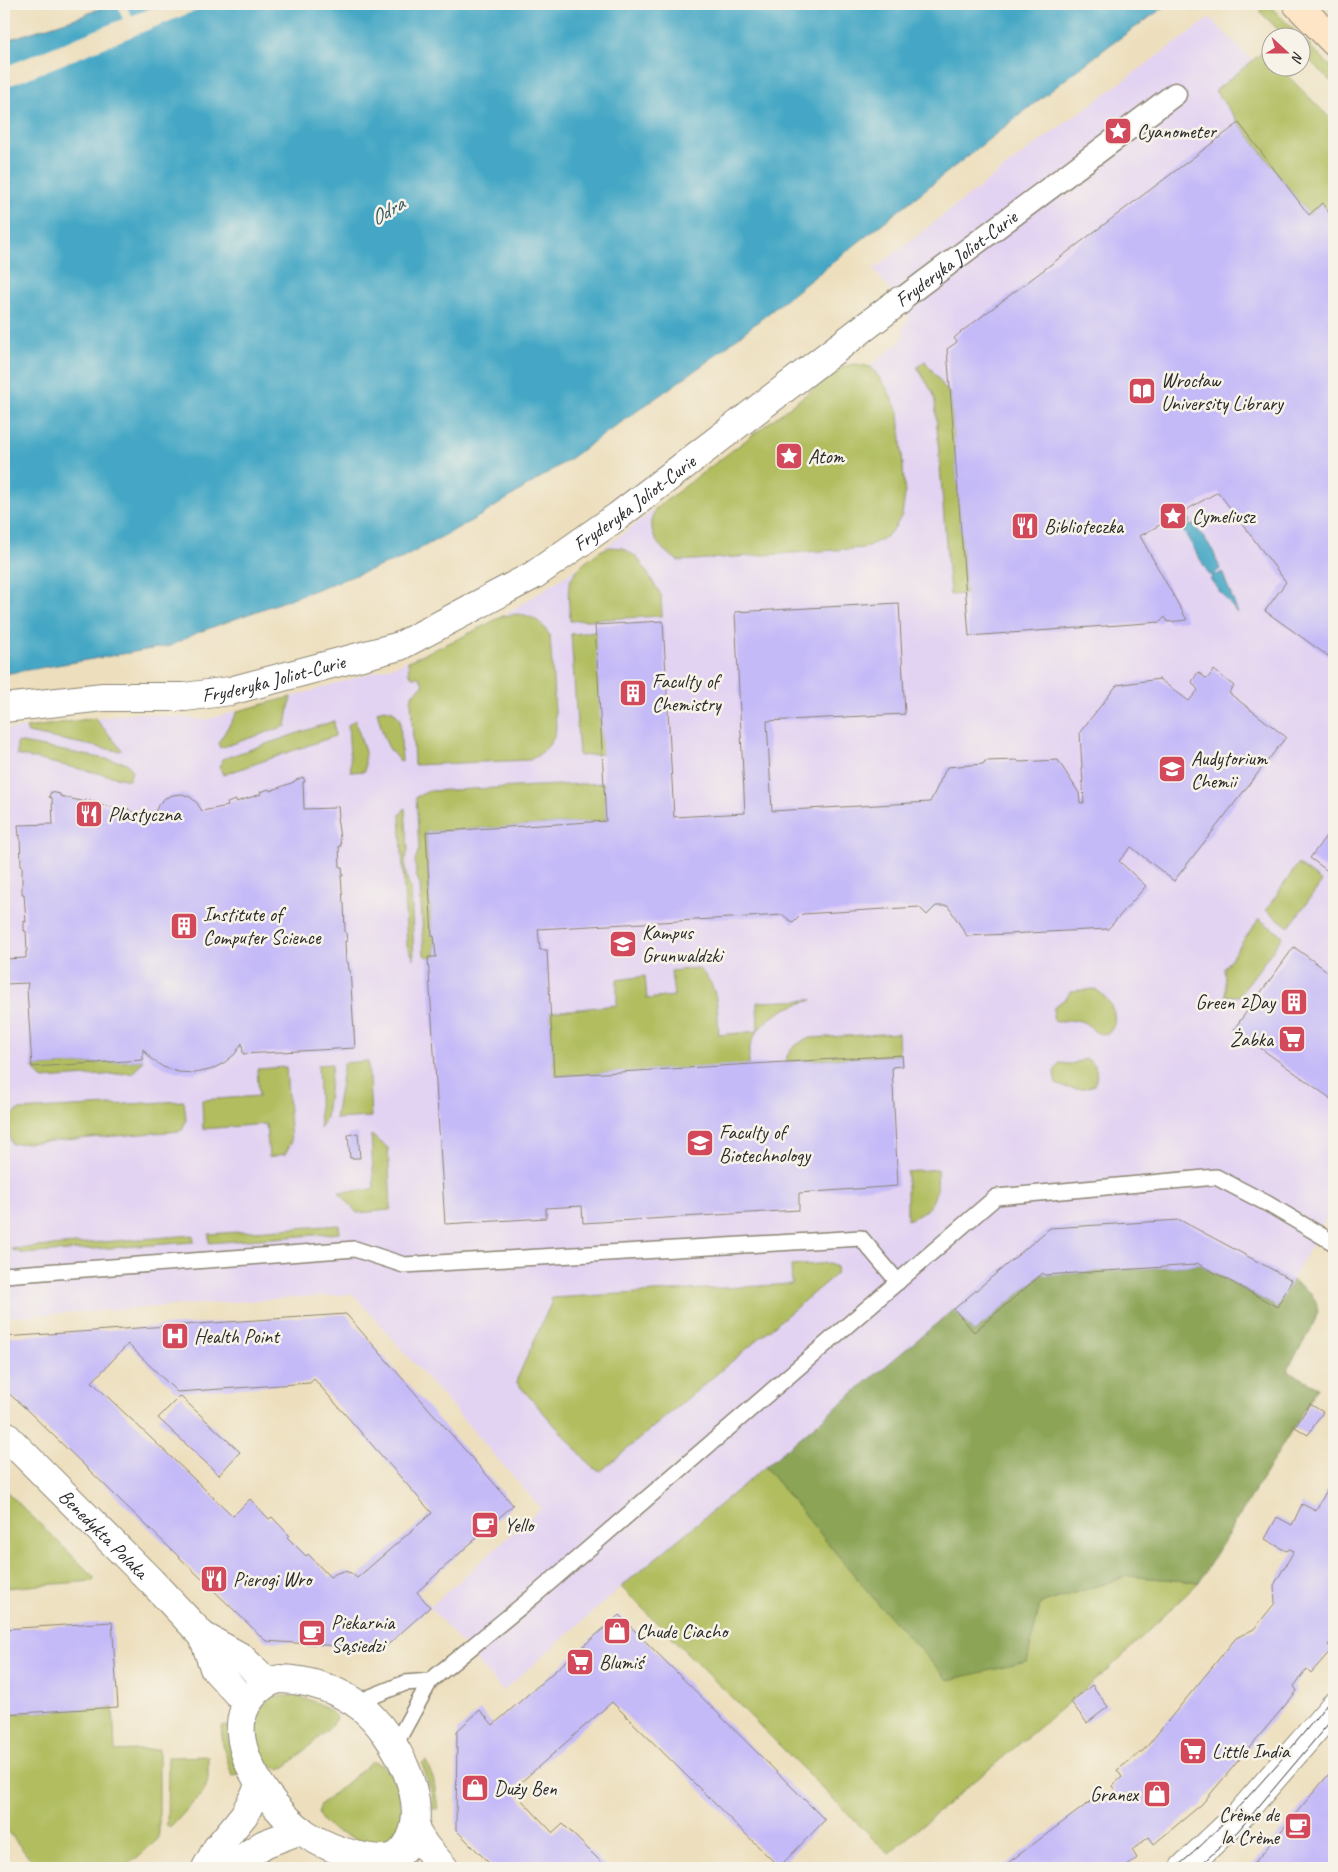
<svg xmlns="http://www.w3.org/2000/svg" width="1338" height="1872" font-family="Caveat,sans-serif">
<style>
.built{fill:#e3d3f2}
.green{fill:#b1bd5f;stroke:#6e7445}
.forest{fill:#8ca456;stroke:#5c6840}
.water{fill:#45a7c5;stroke:#386978}
.pier{fill:#eddfbd}
.building{fill:#c5baf8;fill-rule:evenodd}
.lines{fill:none;stroke-linecap:round;stroke-linejoin:round}
.service-casing{stroke:#8c8574;stroke-width:18}
.pedestrian-casing{stroke:#8c8574;stroke-width:25}
.minor-casing{stroke:#8c8574;stroke-width:30}
.tertiary-casing{stroke:#8c8574;stroke-width:30}
.secondary-casing{stroke:#8c8574;stroke-width:30}
.service{stroke:#fff;stroke-width:15}
.pedestrian{stroke:#fff;stroke-width:22}
.minor{stroke:#fff;stroke-width:28}
.tertiary{stroke:#fff;stroke-width:28}
.secondary{stroke:#fde5c5;stroke-width:28}
.tram{stroke:#2b2b2b;stroke-width:1}
.labels{text-anchor:middle;dominant-baseline:central;stroke-width:5;stroke-linejoin:round;paint-order:stroke}
.poi-label{font-size:20px;fill:#2b2b2b;stroke:#f7f3e8;text-anchor:start}
.street-label{font-size:20px;fill:#2b2b2b;stroke:#f7f3e8}
.water-label{font-size:21px;font-style:italic;fill:#345661;stroke:#f7f3e8}
</style>
<rect width="100%" height="100%" fill="#f7f3e8"/>
<filter id="ink" filterUnits="userSpaceOnUse"><feTurbulence type="fractalNoise" baseFrequency=".02" numOctaves="2"/><feDisplacementMap in="SourceGraphic" scale="10" xChannelSelector="R" yChannelSelector="G"/><feConvolveMatrix kernelMatrix="1 2 1 2 8 2 1 2 1" color-interpolation-filters="sRGB"/></filter>
<filter id="wash" filterUnits="userSpaceOnUse"><feTurbulence type="fractalNoise" baseFrequency=".0096" numOctaves="4" result="noise"/><feDisplacementMap in="SourceGraphic" scale="20" xChannelSelector="R" yChannelSelector="G"/><feGaussianBlur stdDeviation="1.12" result="paint"/><feColorMatrix in="noise" values="0 0 0 0 0 0 0 0 0 0 0 0 0 0 0 0 0 1.4 0 .05"/><feComposite in="paint" operator="in"/></filter>
<g filter="url(#wash)">
<rect width="100%" height="100%" fill="#eddfbd"/>
<!-- built -->
<polygon class="built" points="1210,18 1252,60 1264,51 1270,58 1270,68 1280,68 1334,122 1334,1204 1277,1307 1298,1351 1287,1370 1318,1387 1199,1582 1113,1665 888,1854 621,1587 503,1691 430,1607 541,1508 353,1294 4,1317 4,730 138,713 205,720 308,692 397,665 460,638 503,616 579,567 841,368 849,365 856,364 869,367 902,340 904,325 910,317 874,269 1028,150"/>
<!-- green -->
<g class="green">
<polygon points="1262,4 1268,4 1334,70 1334,85 1301,52 1300,38 1286,37 1260,12"/>
<polygon points="1264,51 1270,58 1270,68 1280,68 1334,122 1334,220 1322,203 1309,215 1215,91"/>
<polygon points="925,361 951,396 966,594 950,595 935,402 933,393 917,367"/>
<path d="M856,364L871,367L875,372L886,387L899,413L905,495L902,515L895,527L888,535L880,540L864,548L679,561C657,548 646,534 655,509L841,368L849,365Z"/>
<path d="M610,547L623,548L638,558L661,595L662,616L570,621C569,593 562,580 587,561C595,555 601,549 610,547Z"/>
<path d="M517,614C533,615 542,622 550,636L556,726C556,742 543,753 530,760L414,765L411,700L413,693L424,685L419,677H413L409,674L408,661L460,638L503,616Z"/>
<polygon points="596,632 603,754 579,756 571,634"/>
<polygon points="291,697 286,726 220,748 218,743 238,711"/>
<path d="M384,709L393,711L400,719L402,762C385,750 382,731 377,711Z"/>
<polygon points="95,718 122,750 118,751 28,733 26,728"/>
<polygon points="355,720 365,752 365,771 351,772 348,725"/>
<polygon points="334,721 335,736 223,775 220,768 222,759"/>
<polygon points="17,742 127,763 132,771 129,780 17,755"/>
<polygon points="604,783 606,821 426,832 432,935 434,936 436,957 428,957 424,955 420,885 416,875 415,860 419,849 416,797 429,791"/>
<path d="M405,808L408,850C403,862 405,878 411,889L414,959L407,946L400,815Z"/>
<polygon points="1298,864 1322,882 1289,927 1266,910"/>
<polygon points="1259,919 1283,936 1239,996 1226,996 1224,968"/>
<path d="M698,968C720,986 717,1010 719,1035L758,1031L757,1002L812,1000C780,1008 745,1026 749,1065L554,1076L550,1012L617,1005V980L645,976L647,999L674,996L671,971Z"/>
<path d="M1095,989C1110,998 1122,1018 1109,1033C1091,1037 1094,1025 1080,1021C1071,1018 1061,1026 1053,1019L1054,1007L1066,998L1071,991Z"/>
<path d="M898,1033L899,1055L785,1062C789,1048 797,1043 810,1038Z"/>
<path d="M1086,1059C1097,1063 1099,1074 1094,1085C1085,1090 1065,1090 1056,1084L1054,1072L1059,1063L1071,1064Z"/>
<polygon points="143,1060 133,1073 43,1079 32,1067"/>
<polygon points="368,1061 371,1117 335,1119 344,1063"/>
<polygon points="332,1064 326,1117 320,1129 318,1065"/>
<polygon points="286,1067 291,1143 285,1154 269,1157 266,1124 203,1129 202,1100 259,1096 257,1069"/>
<path d="M184,1101L186,1119L183,1129L180,1131L12,1144C7,1133 7,1118 18,1110Z"/>
<polygon points="371,1135 388,1148 391,1207 390,1210 357,1213 339,1192 374,1189"/>
<path d="M937,1169C939,1195 933,1212 907,1220V1172Z"/>
<polygon points="339,1225 340,1233 209,1243 209,1234"/>
<polygon points="193,1235 194,1242 24,1254 11,1249"/>
<polygon points="830,1263 837,1267 836,1274 601,1471 593,1468 517,1383 517,1379 551,1303 551,1298 792,1284 791,1266"/>
<polygon points="765,1467 880,1606 1027,1662 1040,1604 1128,1576 1199,1582 1113,1665 888,1854 621,1587"/>
<polygon points="4,1489 94,1577 93,1581 4,1588"/>
<path d="M281,1696C300,1695 324,1702 336,1717L333,1725L288,1765C261,1785 247,1716 267,1701C271,1698 276,1697 281,1696Z"/>
<polygon points="113,1707 115,1751 159,1749 159,1833 157,1840 125,1868 37,1868 4,1826 4,1714"/>
<polygon points="227,1726 231,1752 238,1775 232,1776 223,1745 221,1727"/>
<polygon points="208,1756 208,1778 205,1790 170,1828 167,1826 168,1757"/>
<polygon points="426,1761 434,1781 438,1809 433,1809 432,1793 422,1764"/>
<path d="M371,1762C400,1763 414,1829 386,1840C375,1844 358,1840 348,1836C336,1833 322,1825 318,1813L321,1805Z"/>
</g>
<!-- forest -->
<polygon class="forest" points="1197,1263 1276,1307 1292,1280 1310,1293 1316,1301 1318,1311 1313,1326 1287,1370 1318,1387 1199,1582 1128,1576 1040,1604 1027,1662 948,1680 880,1606 765,1467 954,1309 974,1332 1043,1273 1045,1275 1195,1265"/>
<!-- water -->
<g class="water">
<polygon points="110,4 1169,4 1110,45 1035,103 704,364 565,462 482,515 403,558 199,632 170,646 4,674 4,41 82,16"/>
<polygon points="1183,510 1191,521 1187,524 1189,526 1193,524 1212,548 1220,569 1215,573 1217,575 1222,572 1238,613 1237,613 1210,579 1213,577 1213,575 1210,576 1183,530 1185,528 1184,526 1182,527 1178,522 1175,524 1178,528 1174,531 1166,520 1171,517 1174,520 1176,519 1174,515"/>
</g>
<!-- pier -->
<polygon class="pier" points="117,4 126,4 131,16 161,4 212,4 4,88 4,67 123,19"/>
<g id="blocks">
<!-- building -->
<g class="building">
<polygon points="1239,123 1309,215 1322,203 1334,220 1334,648 1328,656 1265,611 1286,582 1218,492 1186,510 1184,508 1173,513 1162,519 1165,522 1140,536 1187,620 1168,622 1165,617 1160,622 969,636 947,349 957,342 954,338 961,332"/>
<polygon points="899,603 905,714 767,721 772,811 930,802 947,767 983,764 985,761 1017,760 1019,762 1058,760 1079,793 1080,803 1084,803 1080,732 1117,685 1159,679 1189,701 1198,690 1192,682 1198,672 1207,679 1214,670 1234,686 1229,693 1286,737 1174,881 1131,847 1119,861 1146,886 1108,929 967,936 948,906 936,906 927,915 919,907 802,914 793,923 783,915 538,929 540,950 547,950 554,1076 902,1055 903,1066 892,1067 898,1186 799,1193 799,1210 583,1223 582,1206 546,1208 546,1218 445,1224 428,957 436,957 434,936 432,936 426,832 606,821 595,625 663,621 674,817 745,813 735,612"/>
<polygon points="303,777 305,782 303,782 304,809 334,808 334,807 338,806 339,817 337,817 341,846 339,846 340,867 342,867 343,876 341,876 343,903 344,903 345,932 346,932 347,941 345,941 346,962 348,962 349,970 350,970 355,1048 243,1054 242,1043 235,1054 224,1063 210,1070 194,1073 178,1072 163,1067 151,1059 143,1049 143,1060 32,1067 27,989 28,983 4,984 4,959 26,958 26,951 27,951 26,931 24,931 24,921 26,922 24,894 22,894 22,865 21,865 20,835 19,836 18,825 53,824 52,798 49,797 51,792 60,794 60,796 85,802 86,799 94,801 94,803 120,809 120,807 129,809 129,812 155,813 158,805 165,798 173,795 182,794 190,797 197,803 202,811 228,806 227,803 236,800 236,802 261,794 260,792 269,789 270,791 294,782 294,781"/>
<polygon points="1334,825 1334,864 1329,872 1310,858"/>
<polygon points="1294,947 1334,976 1334,1101 1234,1029"/>
<polygon points="358,1133 360,1158 350,1158 348,1135"/>
<polygon points="1180,1220 1292,1280 1277,1307 1197,1263 1195,1265 1045,1275 1043,1273 974,1332 954,1309 1050,1228"/>
<path d="M346,1314L513,1505L417,1592L430,1607L383,1649L266,1641L26,1409L4,1389V1337ZM128,1344L177,1392L310,1383L314,1379L432,1513L357,1578L351,1573L344,1571L337,1573L330,1577L308,1554L306,1556L287,1537L289,1535L272,1517L269,1519L250,1499L233,1516L92,1382Z"/>
<polygon points="180,1396 240,1452 219,1475 158,1418"/>
<polygon points="1310,1404 1323,1412 1308,1435 1295,1427"/>
<polygon points="1334,1476 1334,1638 1328,1645 1332,1649 1311,1673 1307,1669 1294,1686 1297,1691 1202,1804 1154,1844 1149,1837 1132,1850 1137,1858 1125,1868 1001,1868 1094,1799 1097,1804 1115,1790 1112,1786 1122,1777 1117,1770 1144,1750 1236,1638 1254,1629 1275,1603 1274,1585 1294,1551 1290,1549 1286,1551 1265,1539 1277,1517 1292,1525 1302,1504 1316,1511"/>
<polygon points="619,1615 825,1820 779,1867 612,1702 512,1790 553,1833 563,1824 607,1868 494,1868 456,1830 457,1731 480,1710 493,1725"/>
<polygon points="112,1622 118,1707 4,1714 4,1629"/>
<polygon points="1092,1685 1108,1707 1087,1723 1071,1702"/>
<polygon points="1334,1768 1334,1868 1250,1868 1282,1830"/>
</g>
</g>
</g>
<g filter="url(#ink)">
<use href="#blocks" fill-opacity="0" stroke="#8c8574" stroke-width="1"/>
<g class="lines">
<!-- service casing -->
<g class="service-casing">
<g id="service">
<polyline points="4,1275 355,1249 404,1265 861,1238 898,1282"/>
<polyline points="352,1701 368,1698 405,1683 430,1681"/>
<polyline points="394,1747 430,1681 535,1595 996,1197 1216,1177 1268,1204 1334,1243"/>
</g>
</g>
<!-- pedestrian casing -->
<g class="pedestrian-casing">
<g id="pedestrian">
<path id="s1" d="M899,301L1175,94"/>
</g>
</g>
<!-- minor casing -->
<g class="minor-casing">
<g id="minor">
<path id="s2" d="M4,708L103,697H185L230,691L400,646L534,575L618,516L899,301"/>
<path id="s3" d="M4,1434L151,1581L203,1636L241,1657L268,1683"/>
<polyline points="203,1636 214,1668 246,1703"/>
<path d="M280,1679C309,1680 337,1689 361,1707C394,1733 435,1807 406,1846C402,1853 393,1859 384,1859C356,1858 326,1848 303,1832C269,1807 218,1737 252,1697C259,1688 269,1681 280,1679Z"/>
<polyline points="415,1830 425,1846 444,1868"/>
<polyline points="206,1868 217,1848 244,1815 260,1785"/>
<polyline points="224,1868 234,1864 264,1844 301,1830"/>
</g>
</g>
<!-- tertiary casing -->
<g class="tertiary-casing">
<polyline id="tertiary" points="1184,1868 1241,1814 1334,1707"/>
</g>
<!-- secondary casing -->
<g class="secondary-casing">
<polyline id="secondary" points="1297,4 1334,42"/>
</g>
<!-- service -->
<use href="#service" class="service"/>
<!-- pedestrian -->
<use href="#pedestrian" class="pedestrian"/>
<!-- minor -->
<use href="#minor" class="minor"/>
<!-- tertiary -->
<use href="#tertiary" class="tertiary"/>
<!-- secondary -->
<use href="#secondary" class="secondary"/>
<!-- tram -->
<g class="tram">
<path d="M1175,1868C1201,1848 1223,1823 1246,1799C1277,1765 1307,1731 1334,1694"/>
<polyline points="1197,1868 1238,1831 1334,1717"/>
</g>
</g>
</g>
<!-- icons -->
<defs>
<g id="sight-square" transform="scale(1.4375)"><rect x="-9" y="-9" width="18" height="18" rx="4" fill="#d1495b" stroke="#f7f3e8"/><path d="M0-6L1.8-2.2L6-1.7L2.9 1.2L3.7 5.4L0 3.3L-3.7 5.4L-2.9 1.2L-6-1.7L-1.8-2.2Z" fill="#fff"/></g>
<g id="library-square" transform="scale(1.4375)"><rect x="-9" y="-9" width="18" height="18" rx="4" fill="#d1495b" stroke="#f7f3e8"/><path d="M-6-4Q-3-5.5-.7-3.5V5Q-3 3-6 4ZM6-4Q3-5.5 .7-3.5V5Q3 3 6 4Z" fill="#fff"/></g>
<g id="restaurant-square" transform="scale(1.4375)"><rect x="-9" y="-9" width="18" height="18" rx="4" fill="#d1495b" stroke="#f7f3e8"/><path d="M-5-6h1v4h1v-4h1v4h1v-4h1v5L-1.5 .5V6h-2V.5L-5-1ZM5-6V6H3V1.5H1.5Q1.5-4 5-6Z" fill="#fff"/></g>
<g id="building-square" transform="scale(1.4375)"><rect x="-9" y="-9" width="18" height="18" rx="4" fill="#d1495b" stroke="#f7f3e8"/><path d="M-4-6H4V6H1V3H-1V6H-4ZM-2.5-4.3h1.7v1.8h-1.7ZM.8-4.3h1.7v1.8H.8ZM-2.5-1h1.7V.8h-1.7ZM.8-1h1.7V.8H.8Z" fill="#fff"/></g>
<g id="university-square" transform="scale(1.4375)"><rect x="-9" y="-9" width="18" height="18" rx="4" fill="#d1495b" stroke="#f7f3e8"/><path d="M0-5L7-2L0 1L-7-2ZM-4 1L0 2.5L4 1V4Q0 6-4 4Z" fill="#fff"/></g>
<g id="supermarket-square" transform="scale(1.4375)"><rect x="-9" y="-9" width="18" height="18" rx="4" fill="#d1495b" stroke="#f7f3e8"/><path d="M-6-5.5h2.5l.6 2H6L4.5 2H-2.5L-4.4-4H-6ZM-1.5 3.2a1.3 1.3 0 1 0 .1 0ZM3 3.2a1.3 1.3 0 1 0 .1 0Z" fill="#fff"/></g>
<g id="hospital-square" transform="scale(1.4375)"><rect x="-9" y="-9" width="18" height="18" rx="4" fill="#d1495b" stroke="#f7f3e8"/><path d="M-5-5h3v3.5h4V-5h3V5h-3V1.5h-4V5h-3Z" fill="#fff"/></g>
<g id="cafe-square" transform="scale(1.4375)"><rect x="-9" y="-9" width="18" height="18" rx="4" fill="#d1495b" stroke="#f7f3e8"/><path d="M-5.5-4.5H6V0H3Q3 3.5 0 3.5H-2.5Q-5.5 3.5-5.5 0ZM3-3.2v2h1.7v-2ZM-6 4.5H4V6H-6Z" fill="#fff"/></g>
<g id="shop-square" transform="scale(1.4375)"><rect x="-9" y="-9" width="18" height="18" rx="4" fill="#d1495b" stroke="#f7f3e8"/><path d="M-5-2.5h2.3a2.7 3.5 0 0 1 5.4 0H5L5.5 6h-11ZM-1.5-2.5h3a1.5 2.3 0 0 0-3 0Z" fill="#fff"/></g>
</defs>
<g fill-rule="evenodd">
<use href="#sight-square" x="1118" y="131"/>
<use href="#library-square" x="1142" y="391"/>
<use href="#sight-square" x="789" y="456"/>
<use href="#sight-square" x="1173" y="516"/>
<use href="#restaurant-square" x="1025" y="526"/>
<use href="#building-square" x="633" y="693"/>
<use href="#university-square" x="1172" y="769"/>
<use href="#restaurant-square" x="89" y="814"/>
<use href="#building-square" x="184" y="926"/>
<use href="#university-square" x="623" y="944"/>
<use href="#building-square" x="1294" y="1002"/>
<use href="#supermarket-square" x="1292" y="1039"/>
<use href="#university-square" x="700" y="1143"/>
<use href="#hospital-square" x="175" y="1336"/>
<use href="#cafe-square" x="485" y="1525"/>
<use href="#restaurant-square" x="214" y="1579"/>
<use href="#shop-square" x="617" y="1631"/>
<use href="#cafe-square" x="312" y="1633"/>
<use href="#supermarket-square" x="580" y="1662"/>
<use href="#supermarket-square" x="1193" y="1751"/>
<use href="#shop-square" x="475" y="1788"/>
<use href="#shop-square" x="1157" y="1794"/>
<use href="#cafe-square" x="1298" y="1826"/>
</g>
<g class="labels">
<!-- poi labels -->
<g class="poi-label">
<text x="1137" y="131">Cyanometer</text>
<text x="1161" y="380">Wrocław<tspan x="1161" dy="23">University Library</tspan></text>
<text x="808" y="456">Atom</text>
<text x="1192" y="516">Cymeliusz</text>
<text x="1044" y="526">Biblioteczka</text>
<text x="652" y="681">Faculty of<tspan x="652" dy="23">Chemistry</tspan></text>
<text x="1191" y="758">Audytorium<tspan x="1191" dy="23">Chemii</tspan></text>
<text x="108" y="814">Plastyczna</text>
<text x="203" y="914">Institute of<tspan x="203" dy="23">Computer Science</tspan></text>
<text x="642" y="932">Kampus<tspan x="642" dy="23">Grunwaldzki</tspan></text>
<text x="1275" y="1002" text-anchor="end">Green 2Day</text>
<text x="1273" y="1039" text-anchor="end">Żabka</text>
<text x="719" y="1132">Faculty of<tspan x="719" dy="23">Biotechnology</tspan></text>
<text x="194" y="1336">Health Point</text>
<text x="504" y="1525">Yello</text>
<text x="233" y="1579">Pierogi Wro</text>
<text x="331" y="1622">Piekarnia<tspan x="331" dy="23">Sąsiedzi</tspan></text>
<text x="636" y="1631">Chude Ciacho</text>
<text x="599" y="1662">Blumiś</text>
<text x="1212" y="1751">Little India</text>
<text x="494" y="1788">Duży Ben</text>
<text x="1138" y="1794" text-anchor="end">Granex</text>
<text x="1279" y="1814" text-anchor="end">Crème de<tspan x="1279" dy="23">la Crème</tspan></text>
</g>
<!-- street labels -->
<g class="street-label">
<text stroke="none"><textPath href="#s1" startOffset="71">Fryderyka Joliot-Curie</textPath></text>
<text stroke="none"><textPath href="#s2" startOffset="678">Fryderyka Joliot-Curie</textPath></text>
<text stroke="none"><textPath href="#s2" startOffset="272">Fryderyka Joliot-Curie</textPath></text>
<text stroke="none"><textPath href="#s3" startOffset="141">Benedykta Polaka</textPath></text>
</g>
<!-- water labels -->
<g class="water-label">
<text transform="translate(387 211) rotate(-31)">Odra</text>
</g>
</g>
<!-- margin -->
<rect width="1338" height="1872" fill="none" stroke="#f7f3e8" stroke-width="20"/>
<!-- north arrow -->
<g transform="translate(1286 52) rotate(111)"><circle r="24" fill="#f7f3e8" stroke="#a5a39c"/>
<path d="M0-4L9 19L0 12L-9 19Z" fill="#d1495b"/>
<text y="-8" font-size="14" font-weight="bold" text-anchor="middle" fill="#2b2b2b">N</text>
</g>
</svg>
